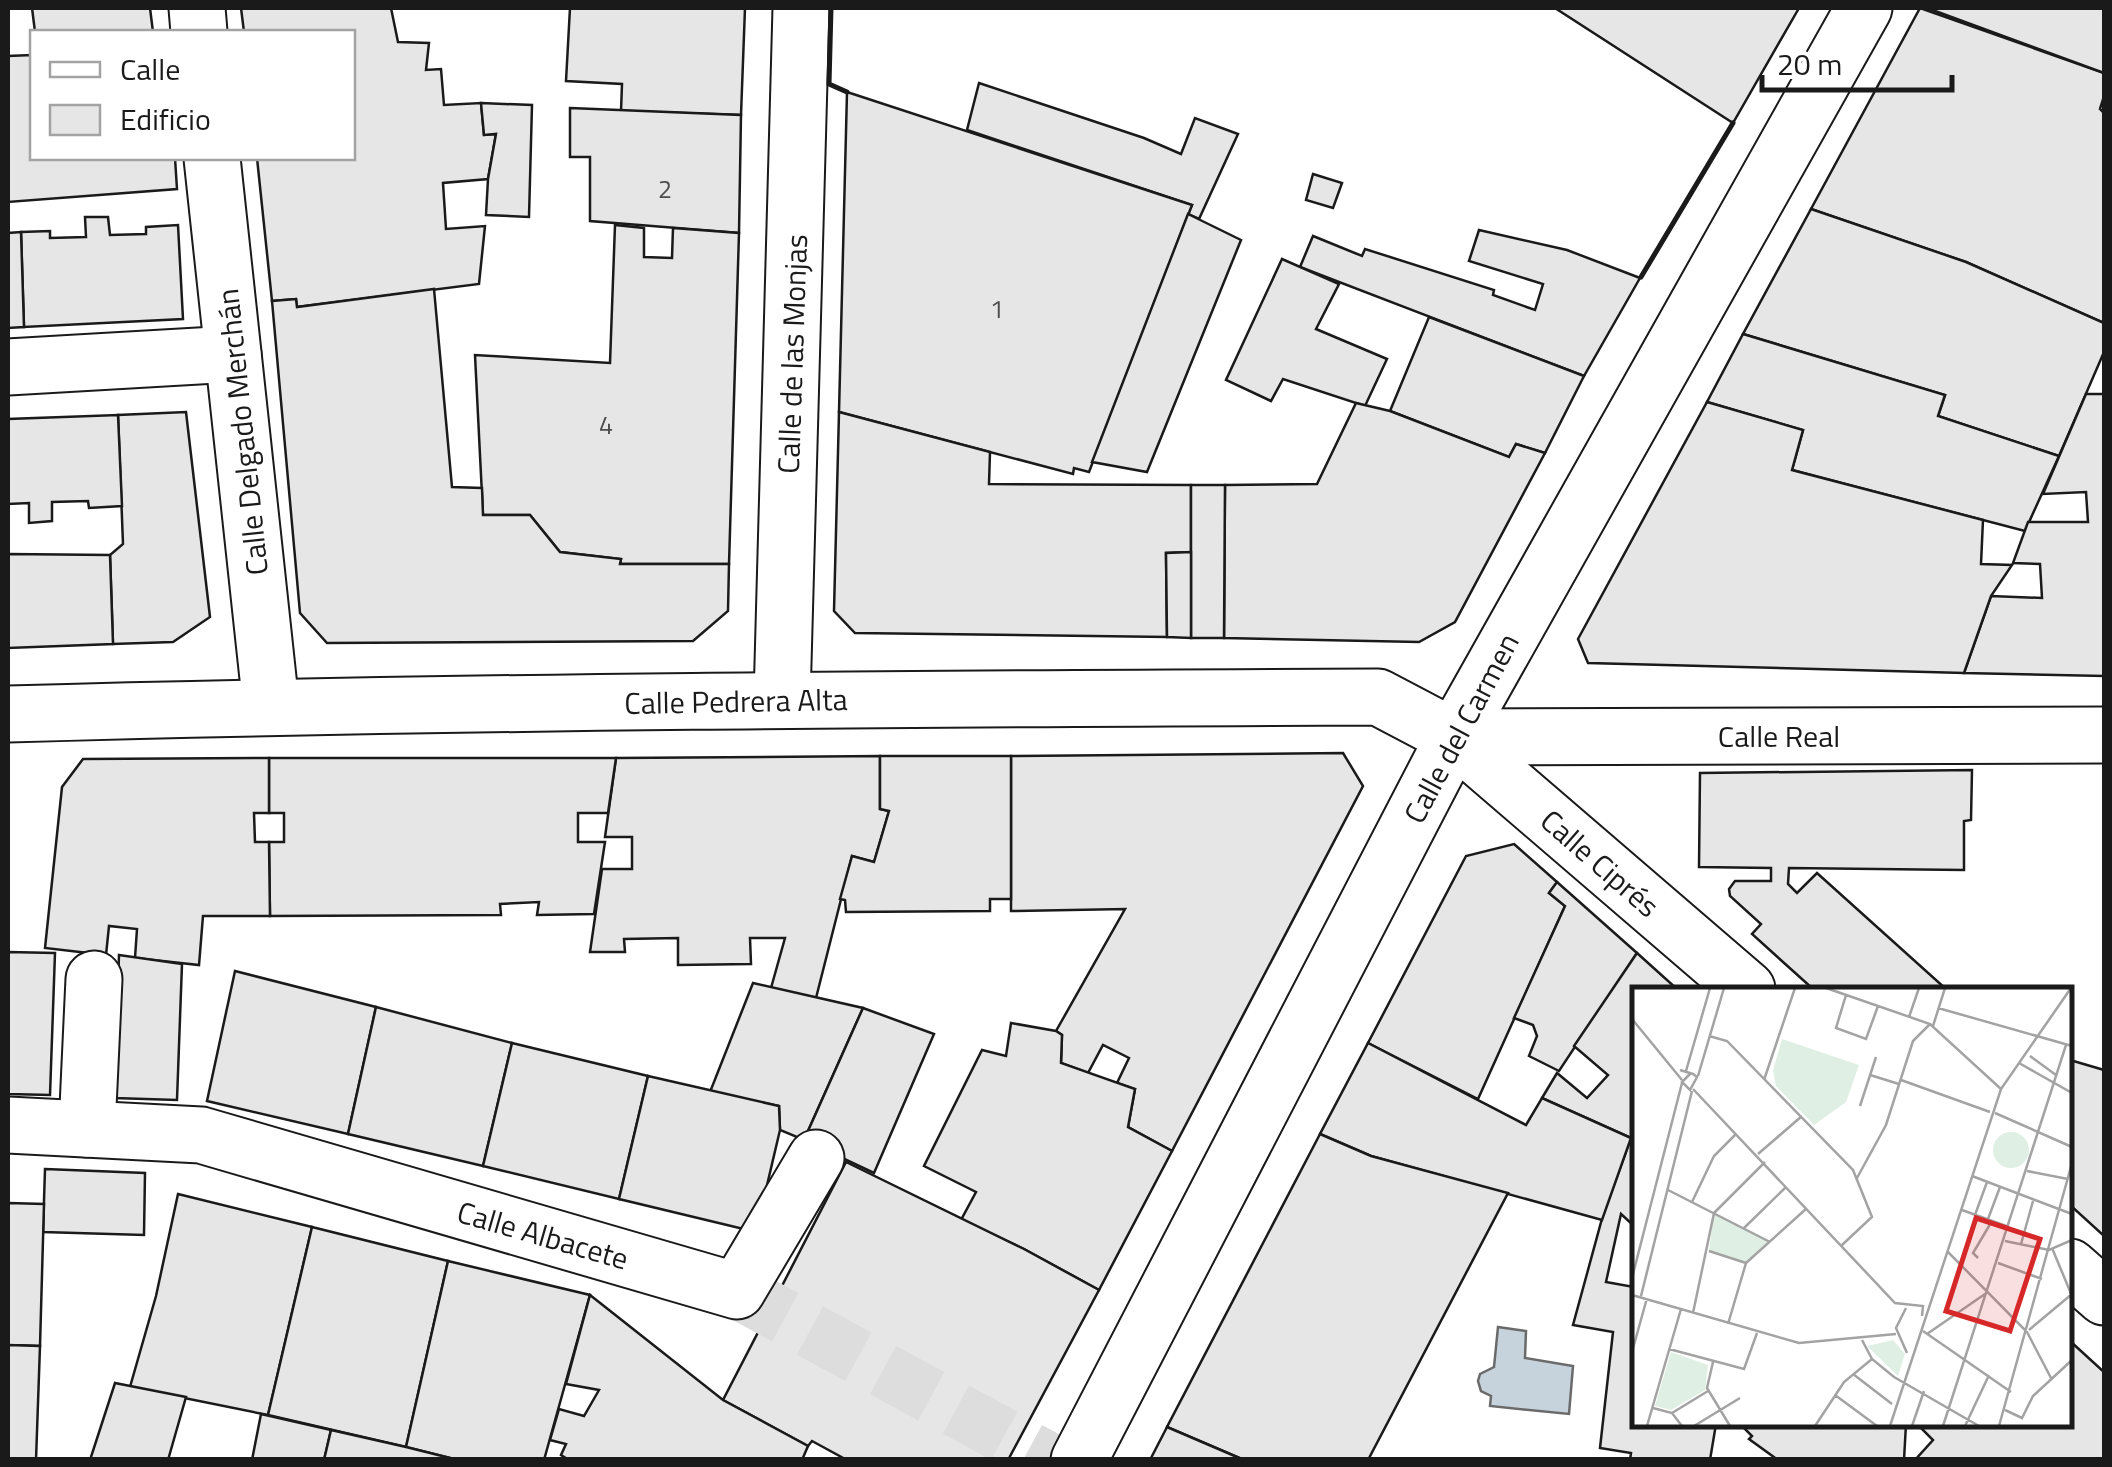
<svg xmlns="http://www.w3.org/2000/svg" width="2112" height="1467" font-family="'Titillium Web',sans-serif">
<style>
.water{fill:#c6d2dc;stroke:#6a6a6a;stroke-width:2.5}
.building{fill:#e6e6e6;stroke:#1a1a1a;stroke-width:2.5}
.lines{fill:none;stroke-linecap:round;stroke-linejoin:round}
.minor-tunnel{stroke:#ddd;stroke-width:55;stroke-dasharray:55 28;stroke-linecap:butt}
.minor-casing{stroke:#1a1a1a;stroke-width:59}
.minor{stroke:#fff;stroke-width:55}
.wall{stroke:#1a1a1a;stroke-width:5}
.labels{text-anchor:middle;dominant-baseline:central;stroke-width:8;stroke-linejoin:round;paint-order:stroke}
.number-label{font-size:25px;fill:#4d4d4d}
.street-label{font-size:30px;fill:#1a1a1a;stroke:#fff}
.inset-road{fill:none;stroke:#a3a3a3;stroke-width:2.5}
.view{fill:#d62828;fill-opacity:0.15;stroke:#d62828;stroke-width:5}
.inset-edge{fill:none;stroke:#1a1a1a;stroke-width:5}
</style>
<rect width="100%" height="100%" fill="#fff"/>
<!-- water -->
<polygon class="water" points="1498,1327 1526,1331 1525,1358 1573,1366 1569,1414 1490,1406 1491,1396 1481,1391 1478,1381 1480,1374 1494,1367"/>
<!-- building -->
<g class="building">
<polygon points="32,8 150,8 153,32 35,32"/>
<polygon points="241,8 391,8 398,42 429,43 426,70 441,69 444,105 481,103 484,135 496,134 488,179 443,183 446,229 485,226 479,284 297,307 296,299 272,301 257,158 352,158 352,32 244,32"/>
<polygon points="570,8 745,8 741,115 621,111 622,84 566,81"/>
<polygon points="1555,8 1799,8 1733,123"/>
<polygon points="1920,8 2104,73 2104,96 2100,109 2104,113 2104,323 1966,262 1811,209"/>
<polygon points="1927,8 2104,8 2104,73"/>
<polygon points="32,55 32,158 175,158 177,189 8,202 8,56"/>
<polygon points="979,83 1144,138 1181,154 1195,118 1238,134 1199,219 1188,214 1192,205 967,130"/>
<polygon points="847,92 1192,205 1089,472 1074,468 1073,474 839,412"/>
<polygon points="481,103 532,105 529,217 486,215 488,179 496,134 484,135"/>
<polygon points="570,108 741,115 739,233 590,221 590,157 570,157"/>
<polygon points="1313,174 1342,183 1333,208 1306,200"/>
<polygon points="1811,209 1966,262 2104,323 2104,352 2059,456 1938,416 1945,395 1743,334"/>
<polygon points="1188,214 1241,240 1147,472 1092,462"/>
<polygon points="85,217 108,217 110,235 146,234 146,227 178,225 183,319 24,327 21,232 50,231 50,238 86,237"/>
<polygon points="615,225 644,228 644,257 672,258 673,228 739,233 729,564 620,564 621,559 560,552 530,515 483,515 475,355 610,363"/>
<polygon points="1479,230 1567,250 1640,278 1584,376 1300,267 1313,236 1362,256 1365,249 1494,290 1493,295 1535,310 1543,284 1469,261"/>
<polygon points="21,232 24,327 8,328 8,233"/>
<polygon points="1282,259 1339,284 1316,329 1387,359 1365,406 1283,379 1271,401 1226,380"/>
<polygon points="434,289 452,487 482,488 483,515 530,515 560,552 621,559 620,564 729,564 728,611 693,641 327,643 300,613 272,301 296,299 297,307"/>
<polygon points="1429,317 1584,376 1545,453 1516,444 1509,457 1390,411"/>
<polygon points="1743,334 1945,395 1938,416 2059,456 2025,531 1792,470 1803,430 1707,402"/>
<polygon points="2086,394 2104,394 2104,676 1964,673 1991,596 2042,598 2040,564 2013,563 2028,522 2088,522 2086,492 2043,494"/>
<polygon points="1707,402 1803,430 1792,470 1983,520 1981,564 2012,565 1991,596 1964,673 1588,663 1578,639"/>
<polygon points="1356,403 1390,411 1509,457 1516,444 1545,453 1455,622 1419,642 1224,638 1225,485 1317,484"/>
<polygon points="186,412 210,617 173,642 113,644 110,555 123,544 118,415"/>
<polygon points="839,412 990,452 989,484 1191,485 1191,552 1166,553 1167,637 855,633 834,611"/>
<polygon points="118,415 122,506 89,508 88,501 52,502 52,521 29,523 29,503 8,504 8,419"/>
<polygon points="1191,485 1225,485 1224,638 1191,638"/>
<polygon points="1191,552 1191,638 1167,637 1166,553"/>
<polygon points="8,554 110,555 113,644 8,648"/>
<polygon points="1343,753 1363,786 1172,1151 1128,1127 1135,1089 1117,1083 1129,1058 1103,1045 1088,1073 1061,1063 1062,1035 1056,1031 1125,909 1011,911 1011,756"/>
<polygon points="880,756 880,809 889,811 874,862 852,856 816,998 771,988 785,938 750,938 751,964 678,965 678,938 624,939 625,952 590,952 602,869 632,869 632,837 605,837 616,758"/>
<polygon points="880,756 1011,756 1011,899 990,899 990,911 846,912 845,900 840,899 852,856 874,862 889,811 880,809"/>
<polygon points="269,758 616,758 608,813 578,813 578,842 605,842 594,914 537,915 539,902 500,904 501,915 270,916 269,842 284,842 284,813 269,813"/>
<polygon points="269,758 269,813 254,813 255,842 269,842 270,916 203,916 199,965 135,958 137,929 109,926 106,955 45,948 62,787 83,759"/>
<polygon points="1972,770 1971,820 1964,821 1964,870 1789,868 1788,884 1797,893 1817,873 1946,989 1813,989 1752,934 1761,924 1730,896 1729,889 1735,881 1771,881 1771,868 1699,867 1700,773"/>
<polygon points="1514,844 1557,882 1549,893 1565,906 1478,1099 1368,1043 1466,856"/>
<polygon points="1557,882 1637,953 1559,1071 1529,1056 1537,1036 1533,1025 1514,1018 1565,906 1549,893"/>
<polygon points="8,952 55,953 50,1095 8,1094"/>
<polygon points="1637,953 1677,989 1634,989 1634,1226 1621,1214 1606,1282 1634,1287 1634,1424 1716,1424 1710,1460 1630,1460 1631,1453 1600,1448 1613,1332 1573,1325 1603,1215 1631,1138 1542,1098 1557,1073 1587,1098 1608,1075 1574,1046"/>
<polygon points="119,955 182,964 177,1100 114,1098"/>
<polygon points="235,971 376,1007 348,1134 207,1101"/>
<polygon points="753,983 863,1008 804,1140 780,1130 779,1106 710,1092"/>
<polygon points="376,1007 512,1043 483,1166 348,1134"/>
<polygon points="863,1008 934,1034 874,1173 804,1140"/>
<polygon points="1011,1023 1056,1031 1062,1035 1061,1063 1135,1089 1128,1127 1172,1151 1099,1290 1024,1249 961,1220 976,1192 924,1166 982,1050 1006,1056"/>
<polygon points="512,1043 648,1076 619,1199 483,1166"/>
<polygon points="1368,1043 1526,1125 1542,1098 1631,1138 1602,1220 1371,1156 1320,1134"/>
<polygon points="2070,1060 2104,1070 2104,1236 2070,1205"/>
<polygon points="648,1076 779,1106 780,1130 756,1232 619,1199"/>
<polygon points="1320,1134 1371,1156 1508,1193 1368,1460 1244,1460 1167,1427"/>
<polygon points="846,1162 1024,1249 1099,1290 1008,1460 847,1460 812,1441 808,1446 723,1400"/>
<polygon points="45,1169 145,1173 144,1235 43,1232"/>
<polygon points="178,1194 312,1227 268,1415 130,1387 156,1296"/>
<polygon points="8,1203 44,1204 40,1346 8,1345"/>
<polygon points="312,1227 448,1261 406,1447 268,1415"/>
<polygon points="448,1261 590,1295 544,1460 458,1460 406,1447"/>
<polygon points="590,1295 723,1400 808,1446 802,1460 569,1460 561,1455 566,1444 550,1440 559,1409 584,1416 599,1390 566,1384"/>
<polygon points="2070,1341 2104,1372 2104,1460 1915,1460 1933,1440 1917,1424 2070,1424"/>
<polygon points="8,1345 40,1346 36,1460 8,1460"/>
<polygon points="115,1383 186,1397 168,1460 90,1460"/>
<polygon points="261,1414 331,1430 324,1460 252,1460"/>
<polygon points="1740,1424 1906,1424 1904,1460 1778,1460 1749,1439 1752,1436"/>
<polygon points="1167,1427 1244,1460 1150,1460"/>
<polygon points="331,1430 406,1447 458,1460 324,1460"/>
</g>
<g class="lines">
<!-- minor-tunnel -->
<polyline class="minor-tunnel" points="737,1291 1049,1460"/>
<!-- minor casing -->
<g class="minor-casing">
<g id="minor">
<polyline points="197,8 199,32"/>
<polyline points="212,158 271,706"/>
<polyline points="8,367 233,354"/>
<polyline points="782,700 801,8"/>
<path d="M8,714C464,701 921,699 1378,697L1454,737L1747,989"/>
<polyline points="1454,737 2104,735"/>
<polyline points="8,1125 201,1135 737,1291 816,1158"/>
<polyline points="87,1129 94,979"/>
<polyline points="2070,1267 2104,1297"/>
<polyline points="1079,1460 1454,737 1864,8"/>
</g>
</g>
<!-- minor -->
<use href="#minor" class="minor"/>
<!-- wall -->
<g class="wall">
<polyline points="831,8 829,84 847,92"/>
<polyline points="1641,277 1733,123"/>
</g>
</g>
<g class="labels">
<!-- number labels -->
<g class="number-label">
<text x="665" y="189">2</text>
<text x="997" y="309">1</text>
<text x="606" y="425">4</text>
</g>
<!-- street labels -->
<g class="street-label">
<text transform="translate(792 354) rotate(-88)">Calle de las Monjas</text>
<text transform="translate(242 432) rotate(-96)">Calle Delgado Merchán</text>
<text transform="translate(736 701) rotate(-1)">Calle Pedrera Alta</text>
<text transform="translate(1461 728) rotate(-62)">Calle del Carmen</text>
<text x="1779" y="736">Calle Real</text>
<text transform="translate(1600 863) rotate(41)">Calle Ciprés</text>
<text transform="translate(543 1235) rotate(16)">Calle Albacete</text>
</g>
</g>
<!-- overview -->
<g transform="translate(1632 987)">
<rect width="440" height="440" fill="#fff"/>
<path d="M150,52L227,78L214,115L182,138L144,99L141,83ZM361 163a18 18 0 1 1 36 0a18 18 0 1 1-36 0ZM82,226L138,255L114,276L77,264ZM261,353L273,367L266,389L235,359ZM39,365L76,378L73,403L39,423L23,419Z" fill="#e0efe3"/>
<path class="inset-road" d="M194,1L298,37L369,102M214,8L204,41L234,52L246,19M306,21L440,59M277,30L287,1M0,32L50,93M301,39L313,1M77,49L95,54L221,183L240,230L210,258M398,69L424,88M387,76L440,106M48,83L61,87L65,90L58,103L50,95L58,87M54,84L78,1M238,88L267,97M66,89L92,1M132,93L163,1M269,93L358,125M61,102L263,316L291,319L290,329M228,119L244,70M363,126L440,160M126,167L170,129M395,184L436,192M340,189L440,227M225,191L254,138L281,54L298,37M36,203L138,255M60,215L82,169L104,147M330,223L377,240M82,226L133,175M343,228L355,195M356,232L368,200M112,241L153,201M373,254L417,263L440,253M389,257L401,214M420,261L440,309M77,264L114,276M315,264L395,345L419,391M346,271L341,266L360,234M366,276L410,292M0,291L50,96M0,308L167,356L264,347M9,309L60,104M274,321L264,341L275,366M61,326L82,226M96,337L114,276L175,221M397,343L440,307M291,344L379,405M295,347L353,307M230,353L240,372L262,390L347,439M37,362L112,382L125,346M0,365L15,311M81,375L75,401L98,439M221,387L260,417M203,408L245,439M21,421L40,426L50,439M373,423L390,431L401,409L440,373M40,426L76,404M15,439L49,322M62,439L108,411M183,439L212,395L240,372M258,439L369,102L439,1M280,439L292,404M311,439L434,58M333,439L357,388M367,439L440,176"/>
<path class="view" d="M344,231L408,252L378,344L314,324Z"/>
<rect width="440" height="440" class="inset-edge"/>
</g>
<!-- border -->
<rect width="2112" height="1467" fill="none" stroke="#1a1a1a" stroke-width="20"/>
<!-- legend -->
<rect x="30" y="30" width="325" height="130" fill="#ffffff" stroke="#a3a3a3" stroke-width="2.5"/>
<rect x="50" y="62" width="50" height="15" fill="#ffffff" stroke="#a3a3a3" stroke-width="2.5"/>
<text x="120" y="80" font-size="30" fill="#1a1a1a">Calle</text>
<rect x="50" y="105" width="50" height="30" fill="#e6e6e6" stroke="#a3a3a3" stroke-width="2.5"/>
<text x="120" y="130" font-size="30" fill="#1a1a1a">Edificio</text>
<!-- scale -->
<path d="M1762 75v15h190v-15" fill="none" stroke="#1a1a1a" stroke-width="5"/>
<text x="1777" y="75" font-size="30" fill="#1a1a1a" stroke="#ffffff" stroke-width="8" paint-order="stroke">20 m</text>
</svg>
